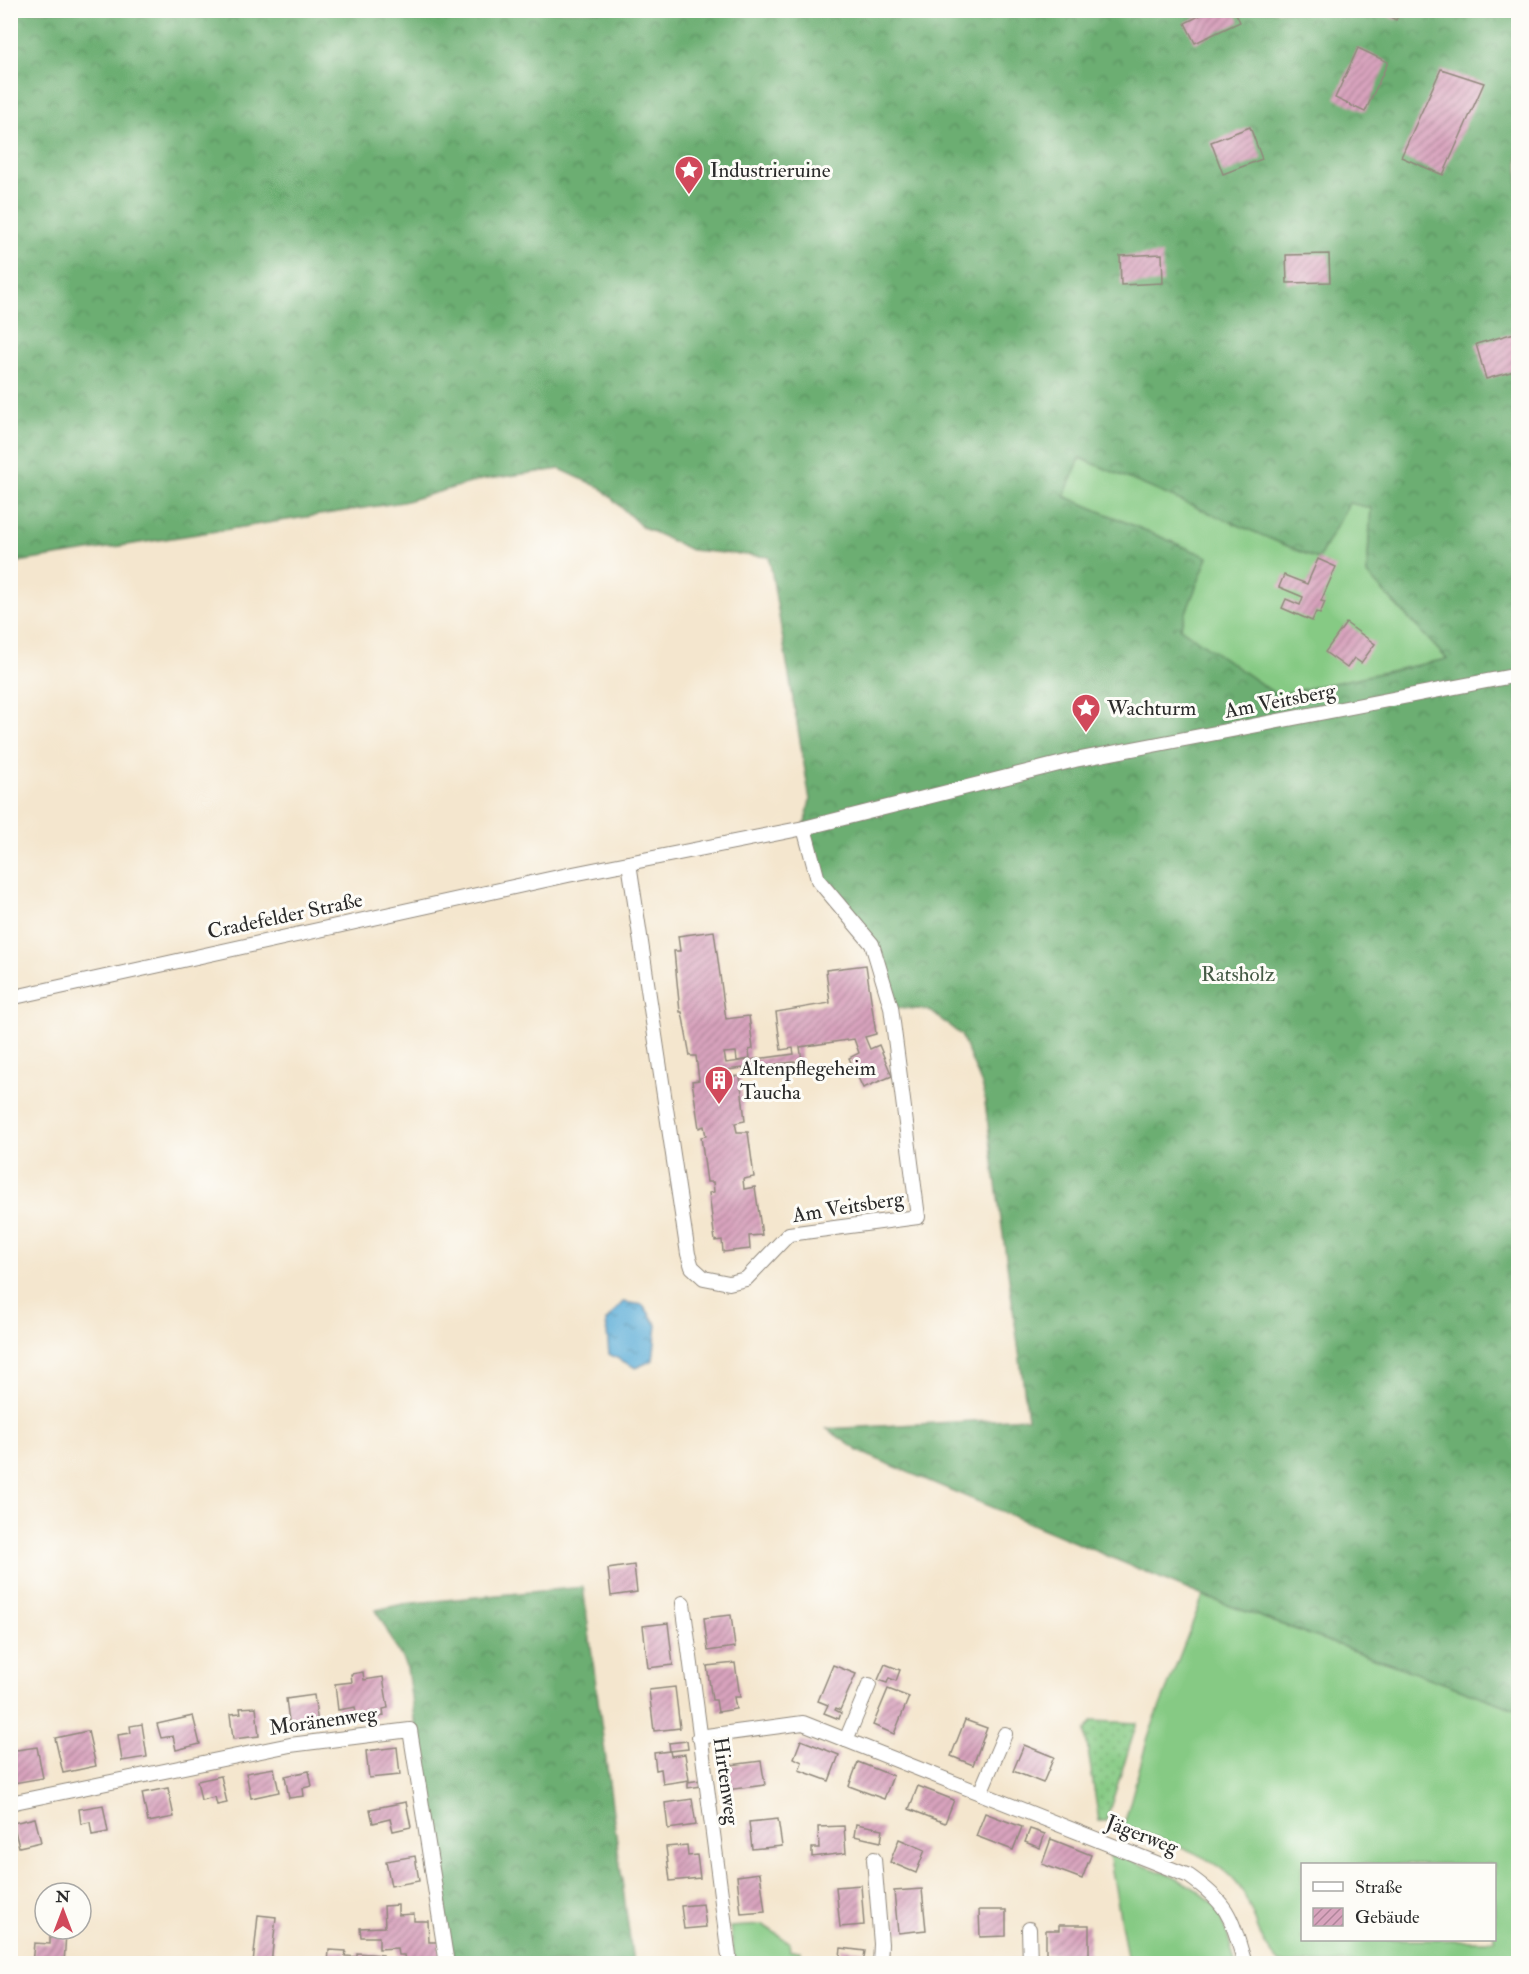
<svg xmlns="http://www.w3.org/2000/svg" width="1529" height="1974" font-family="'IM FELL Double Pica',serif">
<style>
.grass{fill:#86ca84;stroke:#587a58;stroke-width:1.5;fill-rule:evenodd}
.forest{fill:url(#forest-crowns);stroke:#4c6c4e;stroke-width:1.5;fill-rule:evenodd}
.park{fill:url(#park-dots);stroke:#587a58;stroke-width:1.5}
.water{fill:url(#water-ripples);stroke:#446c82;stroke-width:1.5}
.building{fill:url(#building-hatch)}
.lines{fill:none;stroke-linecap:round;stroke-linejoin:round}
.minor-casing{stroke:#90887c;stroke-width:16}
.minor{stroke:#fff;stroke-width:14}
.labels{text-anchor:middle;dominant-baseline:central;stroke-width:6;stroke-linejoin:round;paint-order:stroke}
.poi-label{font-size:21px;fill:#2b2b2b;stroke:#fdfcf7;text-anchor:start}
.street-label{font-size:21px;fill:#2b2b2b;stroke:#fdfcf7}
.park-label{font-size:21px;fill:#465b46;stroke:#fdfcf7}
</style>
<defs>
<pattern id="forest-crowns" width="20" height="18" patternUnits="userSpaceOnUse" patternTransform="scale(1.5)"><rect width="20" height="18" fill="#6cae72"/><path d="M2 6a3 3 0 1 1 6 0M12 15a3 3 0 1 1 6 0" fill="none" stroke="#598e5e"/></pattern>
<pattern id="park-dots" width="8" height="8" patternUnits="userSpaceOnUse" patternTransform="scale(1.5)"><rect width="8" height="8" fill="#86ca84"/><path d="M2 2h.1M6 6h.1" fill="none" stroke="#6ea46c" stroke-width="1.8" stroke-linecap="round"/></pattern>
<pattern id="water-ripples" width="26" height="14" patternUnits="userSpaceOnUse" patternTransform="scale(1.5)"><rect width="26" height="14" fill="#5daed8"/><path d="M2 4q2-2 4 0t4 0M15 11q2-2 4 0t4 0" fill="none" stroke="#4d8eaf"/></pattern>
<pattern id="building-hatch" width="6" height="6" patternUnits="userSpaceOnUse" patternTransform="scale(1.5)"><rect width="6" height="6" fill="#d8a3bd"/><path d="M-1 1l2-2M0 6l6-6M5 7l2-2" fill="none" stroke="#af859a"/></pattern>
</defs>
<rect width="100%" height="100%" fill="#fdfcf7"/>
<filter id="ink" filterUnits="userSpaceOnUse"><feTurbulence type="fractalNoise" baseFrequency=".0167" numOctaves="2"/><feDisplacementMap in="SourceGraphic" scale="12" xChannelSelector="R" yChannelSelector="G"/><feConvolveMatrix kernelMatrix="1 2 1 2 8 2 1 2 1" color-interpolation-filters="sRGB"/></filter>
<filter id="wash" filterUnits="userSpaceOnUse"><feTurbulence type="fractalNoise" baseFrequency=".008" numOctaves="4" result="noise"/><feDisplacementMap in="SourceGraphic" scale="24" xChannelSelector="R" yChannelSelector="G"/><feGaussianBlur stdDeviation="1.35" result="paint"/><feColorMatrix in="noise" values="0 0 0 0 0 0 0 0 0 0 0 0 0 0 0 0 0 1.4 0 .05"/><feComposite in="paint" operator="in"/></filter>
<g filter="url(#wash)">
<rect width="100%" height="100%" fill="#f4e6ce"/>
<!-- grass -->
<g class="grass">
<polygon points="1080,457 1318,559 1349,502 1371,508 1367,574 1447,659 1277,695 1180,628 1064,495"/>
<path d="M1203,1596L1518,1710V1963H1280C1255,1938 1258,1919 1242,1891C1221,1855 1160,1840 1124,1825L1148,1737ZM1302,1864H1494V1940H1302Z"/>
<path d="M1109,1853C1142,1866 1187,1876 1212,1903C1225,1918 1230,1945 1235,1963H1128Z"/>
<polygon points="763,1925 789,1942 790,1951 800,1951 801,1963 735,1963 730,1927"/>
</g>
<!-- forest -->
<g class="forest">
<path d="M11,11H1518V1710L1203,1596L860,1452L827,1429L1028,1418L983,1088L961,1035L929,1010L891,1007L872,944L818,880L804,828L810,800L769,557L691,550L641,526L601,488L560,469L481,480L403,502L11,563ZM1080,458L1318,559L1349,503L1371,508L1367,574L1447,659L1277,695L1180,628L1208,557L1064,496Z"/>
<polygon points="583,1587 633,1963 448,1963 407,1668 376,1610 403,1604"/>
</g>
<!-- park -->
<polygon class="park" points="1093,1721 1137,1723 1106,1821 1099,1821 1085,1731"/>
<!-- water -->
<polygon class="water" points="623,1302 643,1305 657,1325 653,1360 636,1368 609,1354 606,1321"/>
<g id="blocks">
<!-- building -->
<g class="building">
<polygon points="1211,10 1234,10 1240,22 1195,43 1185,23"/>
<polygon points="1376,10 1401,10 1396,20"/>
<polygon points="1358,48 1388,62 1365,112 1335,98"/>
<polygon points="1441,69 1484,83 1443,175 1401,157"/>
<polygon points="1250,127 1262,159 1223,174 1211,142"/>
<polygon points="1162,254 1163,283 1121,285 1120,256"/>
<polygon points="1329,254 1330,282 1287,283 1286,255"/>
<polygon points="1518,332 1518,370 1486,379 1476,344"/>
<polygon points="1318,559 1336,567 1321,601 1325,602 1320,614 1316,612 1312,621 1282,608 1286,599 1300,605 1303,597 1279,587 1284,575 1307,584"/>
<polygon points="1346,623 1375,644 1361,663 1354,658 1347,668 1325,652"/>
<polygon points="714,931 726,1019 749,1016 753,1049 749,1050 750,1059 737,1061 736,1052 724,1053 726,1063 794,1054 793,1048 781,1050 776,1012 830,1003 826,970 866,965 876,1034 865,1037 870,1049 879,1045 892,1076 863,1088 849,1058 859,1053 854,1039 800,1047 802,1061 727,1070 728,1077 740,1076 745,1121 735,1123 737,1132 748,1132 754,1177 743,1179 744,1189 755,1187 762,1235 749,1236 750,1249 723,1252 722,1240 715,1241 709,1193 714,1192 713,1182 707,1182 701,1137 706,1136 704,1126 699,1128 692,1081 699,1080 696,1056 690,1056 682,1012 680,1012 674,951 680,951 678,936"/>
<polygon points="634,1565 637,1592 611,1596 608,1569"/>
<polygon points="731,1615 735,1647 708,1651 704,1618"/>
<polygon points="668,1623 673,1665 648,1668 643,1626"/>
<polygon points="735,1663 740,1697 734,1697 736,1709 718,1712 716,1700 712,1700 707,1666"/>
<polygon points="885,1664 900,1670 896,1681 889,1678 887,1683 878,1680"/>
<polygon points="833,1665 856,1674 840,1710 836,1708 835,1710 841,1713 839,1719 824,1713 828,1705 818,1701"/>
<polygon points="363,1672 364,1680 383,1677 388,1708 383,1709 384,1716 357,1720 355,1707 338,1710 335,1684 352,1682 351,1674"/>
<polygon points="675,1687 680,1728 654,1731 649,1690"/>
<polygon points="888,1689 909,1697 894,1734 873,1725"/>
<polygon points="314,1695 318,1724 290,1728 286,1699"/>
<polygon points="256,1707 259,1736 233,1739 230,1714 241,1713 240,1708"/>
<polygon points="193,1716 200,1744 176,1750 173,1736 161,1738 157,1724"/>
<polygon points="965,1720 987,1728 973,1765 951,1756"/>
<polygon points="142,1724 147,1757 122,1761 118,1735 131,1733 130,1726"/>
<polygon points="88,1731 96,1766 63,1773 55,1738"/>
<polygon points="801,1740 839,1755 829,1781 799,1770 802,1762 794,1758"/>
<polygon points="687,1741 688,1749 670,1751 669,1743"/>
<polygon points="1024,1745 1054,1757 1043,1783 1013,1771"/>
<polygon points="37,1747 43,1778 14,1783 10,1751"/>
<polygon points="397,1747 400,1775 369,1778 366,1751"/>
<polygon points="670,1751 671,1756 685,1754 689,1780 663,1784 661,1769 656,1770 654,1753"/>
<polygon points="761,1761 765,1785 726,1790 723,1766"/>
<polygon points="858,1762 893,1776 884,1799 849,1786"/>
<polygon points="274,1768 279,1792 251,1798 246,1773"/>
<polygon points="309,1771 312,1786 303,1788 304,1796 289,1798 285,1776"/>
<polygon points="221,1776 227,1803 217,1805 215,1797 201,1800 197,1781"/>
<polygon points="700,1780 701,1786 688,1788 688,1782"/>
<polygon points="918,1786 954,1800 945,1823 909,1809"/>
<polygon points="168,1788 174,1817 148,1822 142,1793"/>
<polygon points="692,1799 696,1825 668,1829 665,1803"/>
<polygon points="406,1802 411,1827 393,1831 390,1819 373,1823 370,1809"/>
<polygon points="103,1805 108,1832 92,1835 90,1822 81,1824 79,1809"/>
<polygon points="985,1813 1022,1827 1013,1850 976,1836"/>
<polygon points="35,1818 41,1842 19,1847 13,1823"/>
<polygon points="778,1819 782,1846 752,1849 749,1822"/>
<polygon points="856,1824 883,1829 881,1842 854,1836"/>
<polygon points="844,1826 846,1853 812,1857 812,1848 819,1848 818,1827"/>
<polygon points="1030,1829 1045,1834 1040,1848 1025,1842"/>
<polygon points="899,1839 925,1850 916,1873 890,1862"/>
<polygon points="1051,1839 1091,1855 1082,1879 1042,1864"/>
<polygon points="687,1845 688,1856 697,1855 700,1878 670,1881 666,1847"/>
<polygon points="415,1856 419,1881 391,1886 386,1861"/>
<polygon points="760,1873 765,1912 741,1914 737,1876"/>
<polygon points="861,1885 864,1925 840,1927 836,1887"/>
<polygon points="922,1889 926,1930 898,1933 894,1891"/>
<polygon points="703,1904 706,1927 684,1929 681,1906"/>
<polygon points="398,1905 398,1915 414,1914 414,1921 428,1921 429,1942 440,1942 440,1960 405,1961 404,1955 398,1955 397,1948 379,1949 379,1937 361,1937 360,1928 385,1927 384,1906"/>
<polygon points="979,1910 1006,1910 1006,1936 980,1937"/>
<polygon points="10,1915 13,1915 14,1936 10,1936"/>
<polygon points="258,1915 276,1917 271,1964 253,1964"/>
<polygon points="1059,1925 1089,1925 1089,1961 1071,1961 1071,1954 1046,1954 1046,1930 1059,1930"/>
<polygon points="50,1932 66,1933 64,1964 32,1964 34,1943 50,1944"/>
<polygon points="841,1948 865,1951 863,1964 839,1964"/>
<polygon points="329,1950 346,1951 345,1956 357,1957 357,1953 383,1955 382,1964 328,1964"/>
<polygon points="899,1957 923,1959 923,1964 899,1964"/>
<polygon points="143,1960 170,1962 170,1964 143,1964"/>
<rect x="986" y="1960" width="33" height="4"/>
</g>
</g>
</g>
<g filter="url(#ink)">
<use href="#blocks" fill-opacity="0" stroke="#90887c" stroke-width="1.5"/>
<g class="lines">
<!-- minor casing -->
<g class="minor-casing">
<g id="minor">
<polyline points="629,863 688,1254 692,1267 704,1278 729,1283 746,1279 789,1234 918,1217 891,1007 872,944 818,880 804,828"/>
<polyline points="10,998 568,875 804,828 1075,760 1518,675"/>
<polyline points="683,1603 730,1964"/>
<path d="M699,1737L803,1723L1189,1876C1230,1905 1231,1917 1245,1964"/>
<polyline points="846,1740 869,1685"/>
<polyline points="980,1793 1005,1734"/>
<polyline points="10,1803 290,1745 410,1730 447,1964"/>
<polyline points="874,1859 881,1944 880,1964"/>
<polyline points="1029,1929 1030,1964"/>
</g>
</g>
<!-- minor -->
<use href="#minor" class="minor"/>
</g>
</g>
<!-- icons -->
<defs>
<g id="sight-pin" transform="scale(1.5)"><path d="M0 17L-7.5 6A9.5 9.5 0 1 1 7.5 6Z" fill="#d1495b" stroke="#fdfcf7"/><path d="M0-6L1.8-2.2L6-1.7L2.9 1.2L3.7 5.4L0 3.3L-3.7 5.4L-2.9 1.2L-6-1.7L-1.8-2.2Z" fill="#fff"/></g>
<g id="building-pin" transform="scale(1.5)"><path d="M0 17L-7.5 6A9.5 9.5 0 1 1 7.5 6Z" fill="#d1495b" stroke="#fdfcf7"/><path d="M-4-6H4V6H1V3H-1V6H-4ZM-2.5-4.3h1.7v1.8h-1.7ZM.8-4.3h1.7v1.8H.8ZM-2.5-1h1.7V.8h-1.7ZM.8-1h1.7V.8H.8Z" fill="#fff"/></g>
</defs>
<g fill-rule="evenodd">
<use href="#sight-pin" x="689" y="170"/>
<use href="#sight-pin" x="1086" y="708"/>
<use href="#building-pin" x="719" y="1080"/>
</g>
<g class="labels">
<!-- poi labels -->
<g class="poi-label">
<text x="710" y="170">Industrieruine</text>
<text x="1107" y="708">Wachturm</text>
<text x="740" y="1068">Altenpflegeheim<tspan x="740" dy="24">Taucha</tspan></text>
</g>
<!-- street labels -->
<g class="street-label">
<text transform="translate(1280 701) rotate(-11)">Am Veitsberg</text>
<text transform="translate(285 916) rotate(-12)">Cradefelder Straße</text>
<text transform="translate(848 1207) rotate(-9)">Am Veitsberg</text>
<text transform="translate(323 1721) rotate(-8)">Moränenweg</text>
<text transform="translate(726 1781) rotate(82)">Hirtenweg</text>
<text transform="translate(1142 1835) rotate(21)">Jägerweg</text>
</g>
<!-- park labels -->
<g class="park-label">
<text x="1238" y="974">Ratsholz</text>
</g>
</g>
<!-- margin -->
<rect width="1529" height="1974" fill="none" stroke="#fdfcf7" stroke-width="36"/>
<!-- legend -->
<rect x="1301" y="1863" width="195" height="78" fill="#fdfcf7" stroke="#a9a8a5" stroke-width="1.5"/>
<rect x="1313" y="1882" width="30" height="9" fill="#ffffff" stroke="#a9a8a5" stroke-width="1.5"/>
<text x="1355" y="1893" font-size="18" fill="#2b2b2b">Straße</text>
<rect x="1313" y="1908" width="30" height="18" fill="url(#building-hatch)" stroke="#a9a8a5" stroke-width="1.5"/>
<text x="1355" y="1923" font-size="18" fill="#2b2b2b">Gebäude</text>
<!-- north arrow -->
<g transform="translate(63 1911)"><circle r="28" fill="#fdfcf7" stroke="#a9a8a5" stroke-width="1.5"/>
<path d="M0-4.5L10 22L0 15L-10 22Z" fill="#d1495b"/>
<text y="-9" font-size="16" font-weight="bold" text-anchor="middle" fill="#2b2b2b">N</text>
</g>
</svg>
